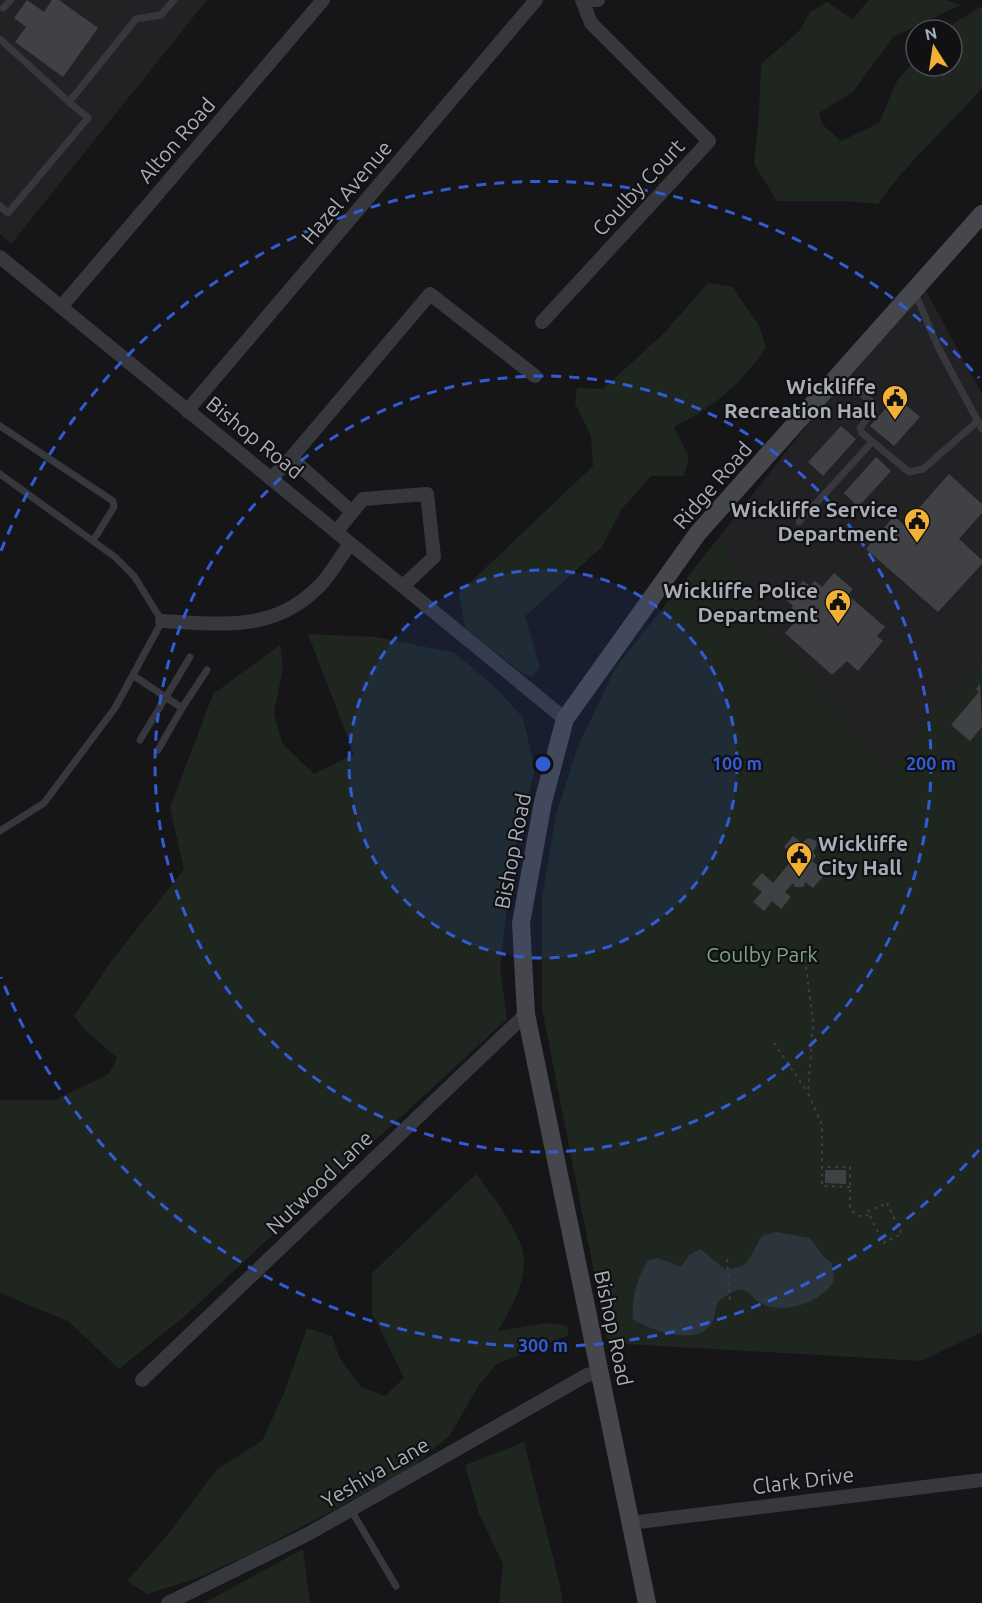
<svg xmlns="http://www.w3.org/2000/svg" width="982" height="1603" font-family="Ubuntu,sans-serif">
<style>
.built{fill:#222225}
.green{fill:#1e261f}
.water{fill:#2c353c}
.building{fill:#404145}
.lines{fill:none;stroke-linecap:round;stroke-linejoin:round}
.path{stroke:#3d3f44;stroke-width:2;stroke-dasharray:3 4.5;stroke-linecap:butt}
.service{stroke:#37383d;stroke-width:7}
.minor{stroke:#37383d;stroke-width:14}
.secondary{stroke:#45474d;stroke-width:18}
.ring{fill:none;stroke:#325cd3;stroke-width:3;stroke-dasharray:10 8}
.labels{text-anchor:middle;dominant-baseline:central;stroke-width:4.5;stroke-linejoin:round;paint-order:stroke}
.street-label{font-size:21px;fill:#a8adb8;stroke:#111113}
.poi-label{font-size:21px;font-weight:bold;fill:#a8adb8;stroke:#111113;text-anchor:end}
.park-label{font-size:21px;fill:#7fa381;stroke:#111113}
.centre{fill:#325cd3;stroke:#111113;stroke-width:3}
.ring-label{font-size:18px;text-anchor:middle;font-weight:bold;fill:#325cd3;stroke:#111113;stroke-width:4.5;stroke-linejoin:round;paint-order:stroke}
</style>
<rect width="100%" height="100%" fill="#161618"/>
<!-- built -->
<g class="built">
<polygon points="0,0 207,0 11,244 0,234"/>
<polygon points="924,287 982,394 982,662 886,769 776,637 720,536 836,388"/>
</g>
<!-- green -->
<g class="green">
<path d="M869,0H946L961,5L893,37L853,92L819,113L822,124L841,141L879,123L897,81L916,59V66H952V30H943L982,6V88C948,127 907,162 878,204L845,201H777L754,164L759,115L761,64L800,30L810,12L827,2L852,19Z"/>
<path d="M708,283L732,287L759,325L766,348C740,385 714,407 674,427L689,457L684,476H651L621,510L602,547L525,616L540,667L532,677L522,673L465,628L459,593L593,466L591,436L575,403L577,388L603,389L664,333Z"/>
<polygon points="720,536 776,637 886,769 982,662 982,1332 921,1361 608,1343 542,1009 542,898 556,815 578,746 616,667"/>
<polygon points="308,634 376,637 455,653 496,688 523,718 535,769 513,856 500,968 507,1019 186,1315 119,1369 68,1321 0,1293 0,1100 55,1100 109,1074 117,1058 84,1029 74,1016 110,963 184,869 170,808 213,694 280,645 283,666 274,713 282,743 314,774 354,754"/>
<path d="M476,1174C490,1191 523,1237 524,1258C525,1285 511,1309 498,1331L544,1323L567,1325L569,1335L497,1364L479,1385L450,1435L410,1469L253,1553L195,1579L147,1594L127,1581L169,1533L217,1469L262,1441L284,1393L307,1328L332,1336L340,1359L361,1387L385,1396L404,1378L372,1313V1273Z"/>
<polygon points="524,1442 559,1581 563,1603 499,1603 503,1564 479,1514 465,1465"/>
<polygon points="303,1549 310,1603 204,1603"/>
</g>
<!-- water -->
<path class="water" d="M776,1232L810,1238L823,1256L832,1263L834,1280C824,1302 781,1317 759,1302C750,1296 748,1288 736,1290C729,1295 721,1297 717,1304C715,1310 715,1317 712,1323C698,1347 651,1331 633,1319C631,1301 637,1275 649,1260L658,1258L681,1267L689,1255L700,1249L725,1269C752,1269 750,1254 762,1236Z"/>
<!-- building -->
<g class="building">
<polygon points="27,0 44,12 52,0 59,0 98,28 63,77 15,42 26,27 14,18"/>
<polygon points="896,397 920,417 894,446 870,426"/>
<polygon points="841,426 856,439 823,476 808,462"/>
<polygon points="876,457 891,471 858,507 844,493"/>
<polygon points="949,474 982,504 982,513 959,539 982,560 982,564 938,612 866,549 894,516 904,525"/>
<polygon points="834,573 853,589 848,595 885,627 877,636 883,641 858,671 847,661 832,675 785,633 794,623 788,615 793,606 786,600 803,581 810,586 815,581 822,587"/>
<polygon points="980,684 982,727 970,741 951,725 979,692 976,689"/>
<polygon points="793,836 802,843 808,838 816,841 817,844 813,852 816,856 812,861 827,872 813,888 805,882 804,887 795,887 793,883 785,892 791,897 781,909 772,901 764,911 753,902 762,892 752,884 762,873 773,883 795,856 784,847"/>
<polygon points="825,1170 846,1170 846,1184 825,1183"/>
</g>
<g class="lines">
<!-- path -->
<g class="path">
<polyline points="804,952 813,1022 808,1093 822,1125 822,1167"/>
<polyline points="774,1043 808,1093"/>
<polyline points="850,1187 822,1186 822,1167 850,1167 850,1208 857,1216 870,1215"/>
<polygon points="887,1203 902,1234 883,1243 868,1211"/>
<polyline points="727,1259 730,1302"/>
</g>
<!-- service -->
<g class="service">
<polyline points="3,8 11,0"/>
<polyline points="0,39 69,102"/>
<polyline points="0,206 8,213 88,118 69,102 136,19 161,15 174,0"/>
<polyline points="915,293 938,347 982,429"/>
<polyline points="839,376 873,403 874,409 860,428 862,433 909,472 923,469 978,421"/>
<polyline points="0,426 113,501 114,507 93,541"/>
<polyline points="0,474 115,557 134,576 162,621 115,708 44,803 0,831"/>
<polyline points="799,522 872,442"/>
<polyline points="134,676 182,708 158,750"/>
<polyline points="182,708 207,670"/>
<polyline points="140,740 190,657"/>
<polyline points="351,1510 396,1586"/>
</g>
<!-- minor -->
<g class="minor">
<polyline points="586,0 598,0"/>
<polyline points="0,257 565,719"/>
<polyline points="61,307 323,0"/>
<polyline points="542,322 709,141 591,23 582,0"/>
<polyline points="187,411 536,0"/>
<polyline points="271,479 291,458"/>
<polyline points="352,512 291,458 430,294 535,376"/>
<polyline points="336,532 363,499 427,494 434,557 403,586"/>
<path d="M162,621C224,624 277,633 323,582C333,570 341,556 350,544"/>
<polyline points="142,1380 526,1014"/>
<polyline points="630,1523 982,1480"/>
<polyline points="168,1603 308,1534 587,1375 600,1373"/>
</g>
<!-- secondary -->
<polyline class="secondary" points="647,1603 526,1014 521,923 543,802 565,719 698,533 982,214"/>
</g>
<!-- distance rings -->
<circle cx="543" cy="764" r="194" fill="#325cd3" fill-opacity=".12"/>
<g class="ring">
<circle cx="543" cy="764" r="194"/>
<circle cx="543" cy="764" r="388"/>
<path d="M979 1150A582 582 0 0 1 1 977M1 551A582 582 0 0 1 979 378"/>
</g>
<!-- icons -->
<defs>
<g id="civic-pin" transform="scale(1.35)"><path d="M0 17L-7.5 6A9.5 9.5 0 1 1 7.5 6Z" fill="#f2b134" stroke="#111113"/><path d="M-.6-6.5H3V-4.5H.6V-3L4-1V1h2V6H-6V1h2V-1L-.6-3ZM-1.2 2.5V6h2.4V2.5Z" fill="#111"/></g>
</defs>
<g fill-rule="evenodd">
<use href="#civic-pin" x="895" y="398"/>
<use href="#civic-pin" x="917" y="521"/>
<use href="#civic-pin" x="838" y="602"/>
<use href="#civic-pin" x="799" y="855"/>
</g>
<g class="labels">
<!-- street labels -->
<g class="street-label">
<text transform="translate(176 140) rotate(-49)">Alton Road</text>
<text transform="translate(638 187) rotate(-47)">Coulby Court</text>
<text transform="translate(346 192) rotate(-50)">Hazel Avenue</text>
<text transform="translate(255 437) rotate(39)">Bishop Road</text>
<text transform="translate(712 485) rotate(-49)">Ridge Road</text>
<text transform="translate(512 851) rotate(-79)">Bishop Road</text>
<text transform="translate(319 1182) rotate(-44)">Nutwood Lane</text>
<text transform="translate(614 1328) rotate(78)">Bishop Road</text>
<text transform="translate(375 1472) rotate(-30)">Yeshiva Lane</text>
<text transform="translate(803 1480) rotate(-7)">Clark Drive</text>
</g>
<!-- poi labels -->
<g class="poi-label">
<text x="876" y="386">Wickliffe<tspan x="876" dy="24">Recreation Hall</tspan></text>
<text x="898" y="509">Wickliffe Service<tspan x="898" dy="24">Department</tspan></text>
<text x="818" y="590">Wickliffe Police<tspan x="818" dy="24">Department</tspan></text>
<text x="818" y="843" text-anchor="start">Wickliffe<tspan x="818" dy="24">City Hall</tspan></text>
</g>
<!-- park labels -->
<g class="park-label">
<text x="762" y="954">Coulby Park</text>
</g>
</g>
<circle cx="543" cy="764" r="9" class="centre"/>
<g class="ring-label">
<text x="737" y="770">100 m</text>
<text x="931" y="770">200 m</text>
<text x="543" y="1352">300 m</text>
</g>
<!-- north arrow -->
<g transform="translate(934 48) rotate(348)"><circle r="28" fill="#111113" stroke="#4d4f55" stroke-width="1.5"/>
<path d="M0-4.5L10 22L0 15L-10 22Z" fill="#f2b134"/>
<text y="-9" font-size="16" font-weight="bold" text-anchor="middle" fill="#a8adb8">N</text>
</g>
</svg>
